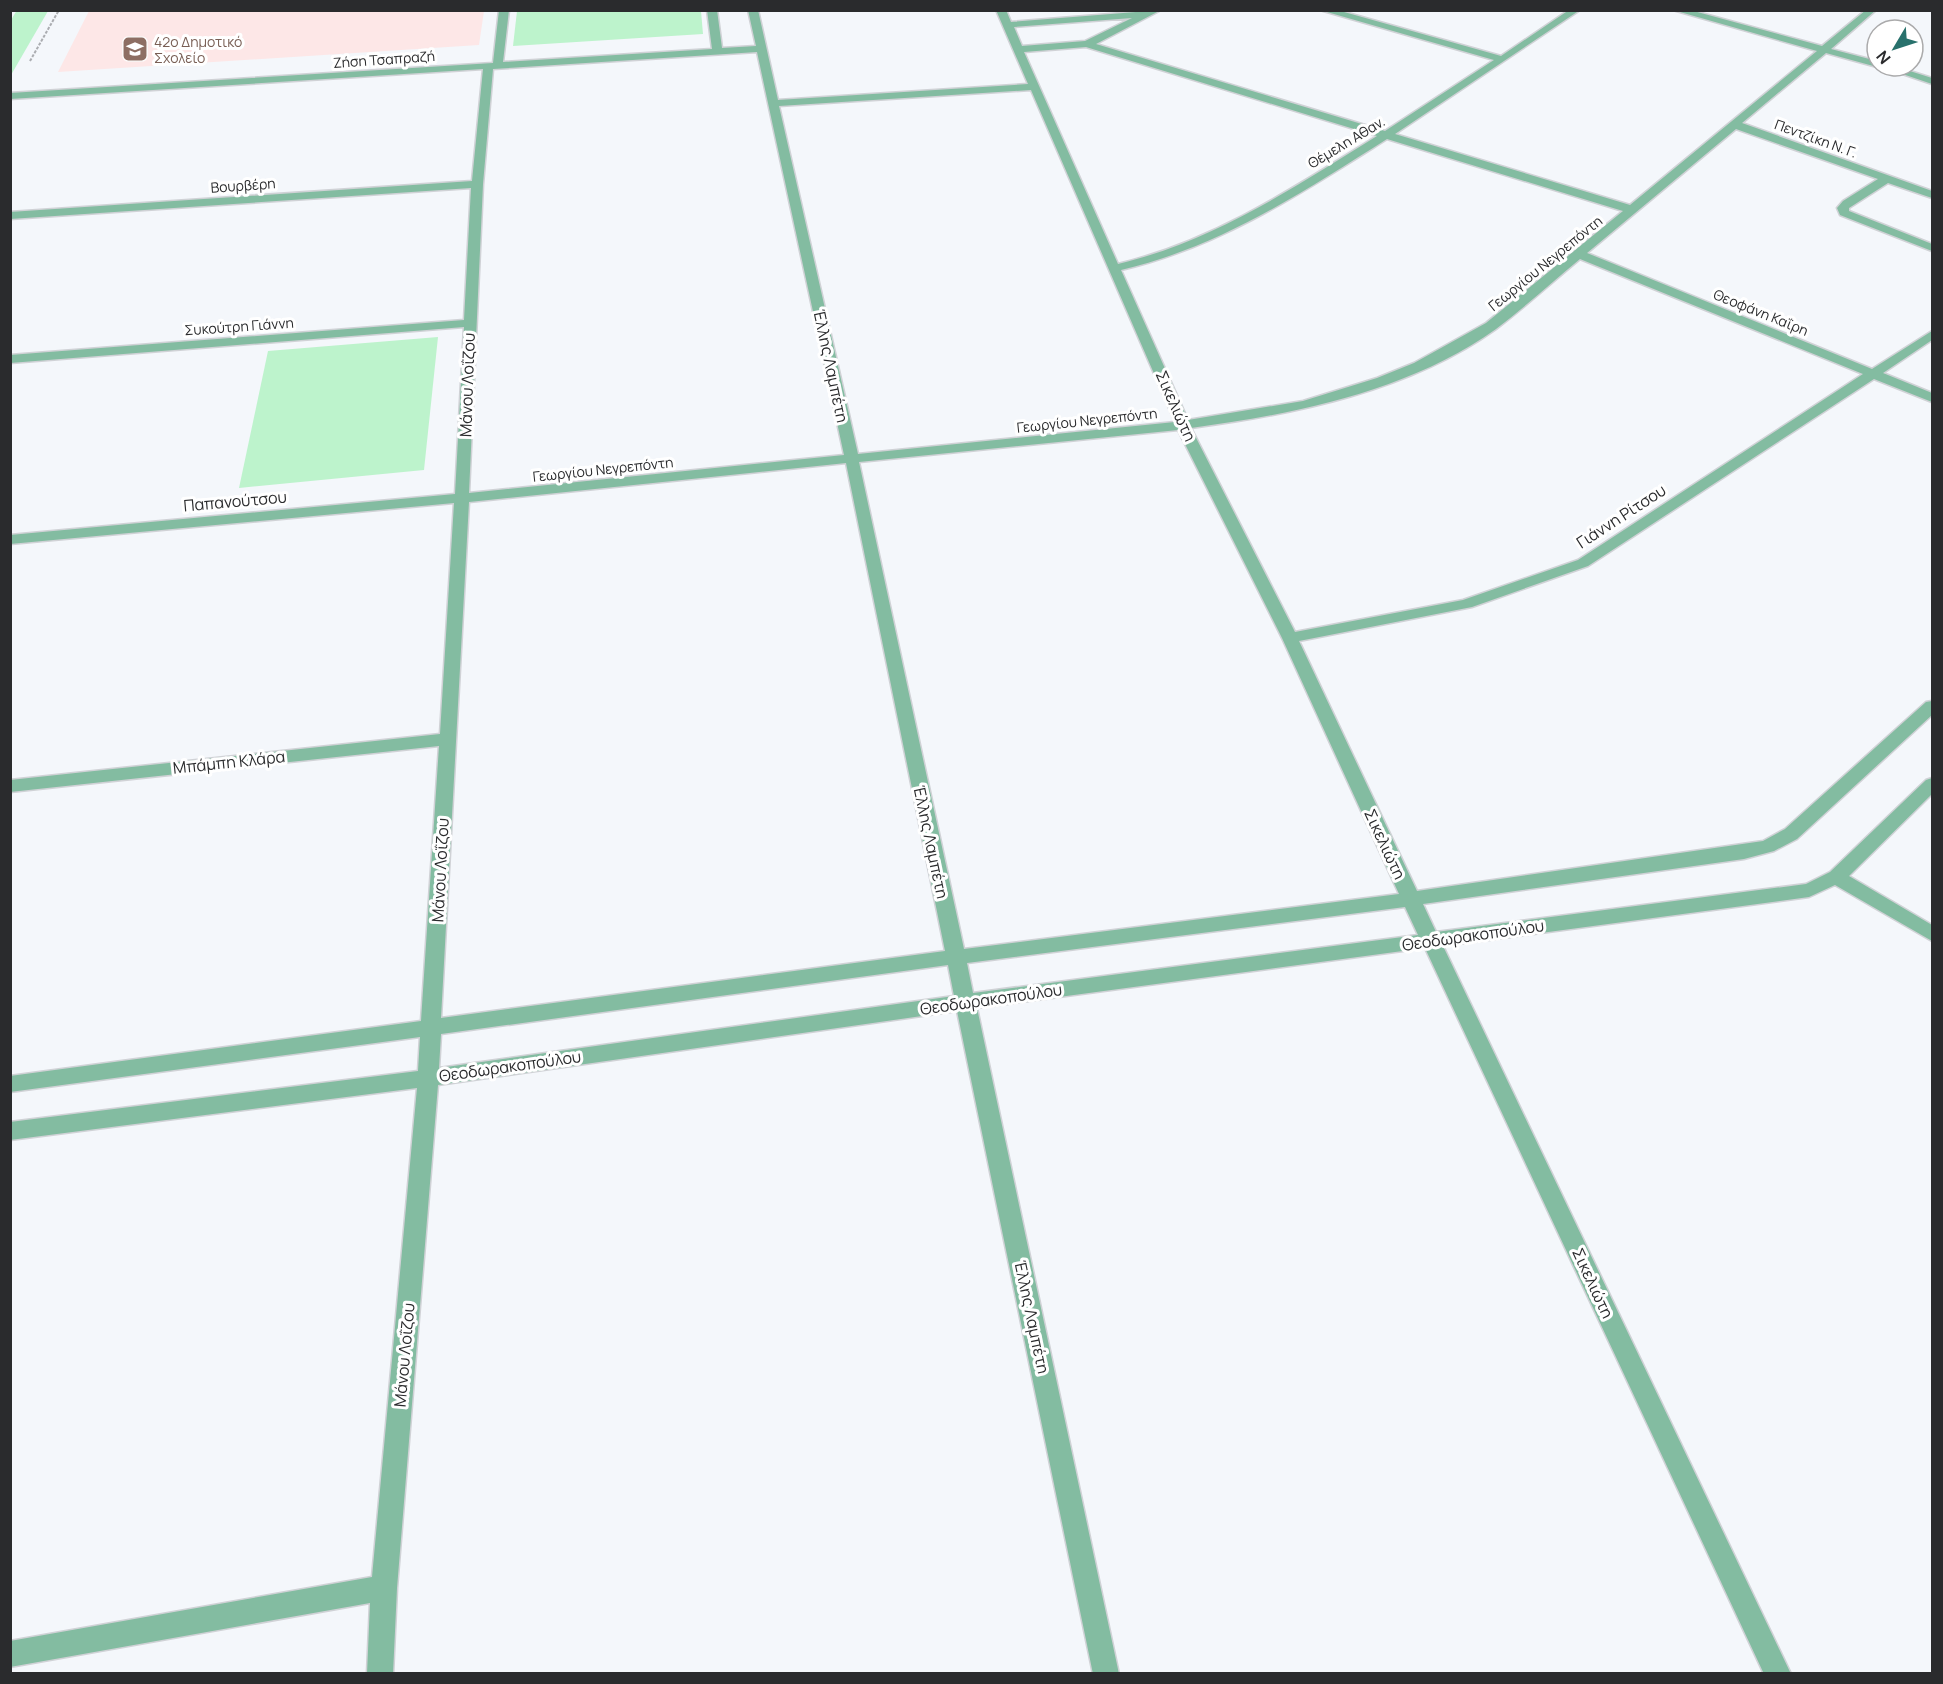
<svg xmlns="http://www.w3.org/2000/svg" width="1943" height="1684" font-family="Manrope,sans-serif">
<style>
.education{fill:#fde7e7}
.green{fill:#bdf3cc}
.lines{fill:none;stroke-linecap:round;stroke-linejoin:round}
.minor-casing{stroke:#d0d2d6;stroke-width:3}
.path{stroke:#abadb1;stroke-width:2;stroke-dasharray:3 1.5;stroke-linecap:butt}
.minor{fill:#83bca1;fill-rule:evenodd}
.labels{text-anchor:middle;dominant-baseline:central;stroke-width:6;stroke-linejoin:round;paint-order:stroke}
.far-education-label{font-size:14px;fill:#785e54;stroke:#fff;text-anchor:start}
.far-street-label{font-size:14px;fill:#2a2b2d;stroke:#fff}
.street-label{font-size:16px;fill:#2a2b2d;stroke:#fff}
</style>
<rect width="100%" height="100%" fill="#f4f7fb"/>
<!-- education -->
<polygon class="education" points="89,11 89,10 484,11 479,45 58,72"/>
<!-- green -->
<g class="green">
<polygon points="17,10 48,11 11,75 11,20"/>
<polygon points="517,11 701,11 703,34 513,46"/>
<polygon points="438,337 424,470 239,488 268,351"/>
</g>
<g class="lines">
<!-- minor casing -->
<g class="minor-casing">
<path id="minor" d="M499,10H509L503,62L712,49L707,10H717L722,48L756,46L748,10H758L778,100L1028,84L996,10H1006L1011,22L1161,10L1096,44L1385,131L1494,60L1320,10H1337L1501,56L1569,10H1580L1395,134L1630,205L1817,51L1673,10H1690L1822,46L1866,10H1876L1831,49L1877,61V66H1894L1932,78V84L1879,66L1877,67L1826,53L1742,123L1932,191V198L1888,183L1849,208V211L1932,244V251L1840,215L1837,208L1843,201L1878,179L1736,129L1587,253L1872,369L1932,331V340L1883,373L1932,393V402L1874,379L1588,566L1472,607L1299,641L1417,891L1763,841L1785,829L1926,702L1932,701V715L1797,839L1774,851L1744,859L1423,904L1436,932L1806,884L1830,872L1926,780L1932,778V794L1849,876L1932,925V941L1835,885L1809,897L1443,946L1791,1674H1764L1425,948L977,1008L1119,1674H1093L957,1011L438,1085L397,1588L393,1674H367L370,1603L10,1667V1641L372,1577L417,1088L10,1140V1122L418,1071L420,1037L10,1092V1076L421,1021L439,746L10,792V780L440,734L454,503L10,544V535L455,494L464,327L10,363V355L464,320L471,188L10,219V212L472,181L483,69L10,99V93L493,63ZM1132,18L1085,41L1022,46L1014,27ZM1086,47L1377,136C1295,187 1214,241 1118,264L1024,52ZM757,52L844,455L469,493L483,184L493,69ZM1031,90L1175,422L858,454L779,106ZM1387,139L1623,211L1486,323L1414,363L1377,378L1303,401L1188,420L1121,270C1220,247 1303,192 1387,139ZM1580,259L1863,374L1578,560L1463,600L1295,632L1191,428C1296,414 1409,391 1496,329C1525,307 1552,282 1580,259ZM1178,430L1282,638L1399,894L964,949L859,462ZM846,463L945,951L441,1018L469,502ZM1405,907L1418,935L973,993L967,963ZM948,965L954,996L439,1068L441,1034Z"/>
</g>
<!-- path -->
<polyline class="path" points="30,61 59,10"/>
<!-- minor -->
<use href="#minor" class="minor"/>
</g>
<!-- icons -->
<defs>
<g id="school-square" transform="scale(1.35)"><rect x="-9" y="-9" width="18" height="18" rx="4" fill="#8d6e63" stroke="#fff"/><path d="M0-5L7-2L0 1L-7-2ZM-4 1L0 2.5L4 1V4Q0 6-4 4Z" fill="#fff"/></g>
</defs>
<g fill-rule="evenodd">
<use href="#school-square" x="135" y="49"/>
</g>
<g class="labels">
<!-- far-education labels -->
<g class="far-education-label">
<text x="154" y="41">42ο Δημοτικό<tspan x="154" dy="16">Σχολείο</tspan></text>
</g>
<!-- far-street labels -->
<g class="far-street-label">
<text transform="translate(384 59) rotate(-4)">Ζήση Τσαπραζή</text>
<text transform="translate(1816 138) rotate(20)">Πεντζίκη Ν. Γ.</text>
<text transform="translate(1346 142) rotate(-31)">Θέμελη Αθαν.</text>
<text transform="translate(243 185) rotate(-4)">Βουρβέρη</text>
<text transform="translate(1545 263) rotate(-39)">Γεωργίου Νεγρεπόντη</text>
<text transform="translate(1761 312) rotate(22)">Θεοφάνη Καΐρη</text>
<text transform="translate(239 326) rotate(-4)">Συκούτρη Γιάννη</text>
<text transform="translate(1087 420) rotate(-6)">Γεωργίου Νεγρεπόντη</text>
<text transform="translate(603 469) rotate(-6)">Γεωργίου Νεγρεπόντη</text>
</g>
<!-- street labels -->
<g class="street-label">
<text transform="translate(831 366) rotate(78)">Έλλης Λαμπέτη</text>
<text transform="translate(467 385) rotate(-88)">Μάνου Λοΐζου</text>
<text transform="translate(1176 406) rotate(66)">Σικελιώτη</text>
<text transform="translate(235 501) rotate(-5)">Παπανούτσου</text>
<text transform="translate(1621 516) rotate(-33)">Γιάννη Ρίτσου</text>
<text transform="translate(229 762) rotate(-6)">Μπάμπη Κλάρα</text>
<text transform="translate(931 842) rotate(78)">Έλλης Λαμπέτη</text>
<text transform="translate(1385 844) rotate(65)">Σικελιώτη</text>
<text transform="translate(440 870) rotate(-87)">Μάνου Λοΐζου</text>
<text transform="translate(1473 935) rotate(-8)">Θεοδωρακοπούλου</text>
<text transform="translate(991 999) rotate(-8)">Θεοδωρακοπούλου</text>
<text transform="translate(510 1066) rotate(-8)">Θεοδωρακοπούλου</text>
<text transform="translate(1593 1283) rotate(65)">Σικελιώτη</text>
<text transform="translate(1032 1317) rotate(78)">Έλλης Λαμπέτη</text>
<text transform="translate(404 1355) rotate(-85)">Μάνου Λοΐζου</text>
</g>
</g>
<!-- border -->
<rect width="1943" height="1684" fill="none" stroke="#2a2b2d" stroke-width="24"/>
<!-- north arrow -->
<g transform="translate(1895 48) rotate(231)"><circle r="28" fill="#ffffff" stroke="#aaaaab" stroke-width="1.5"/>
<path d="M0-4.5L10 22L0 15L-10 22Z" fill="#28716c"/>
<text y="-9" font-size="16" font-weight="bold" text-anchor="middle" fill="#2a2b2d">N</text>
</g>
</svg>
